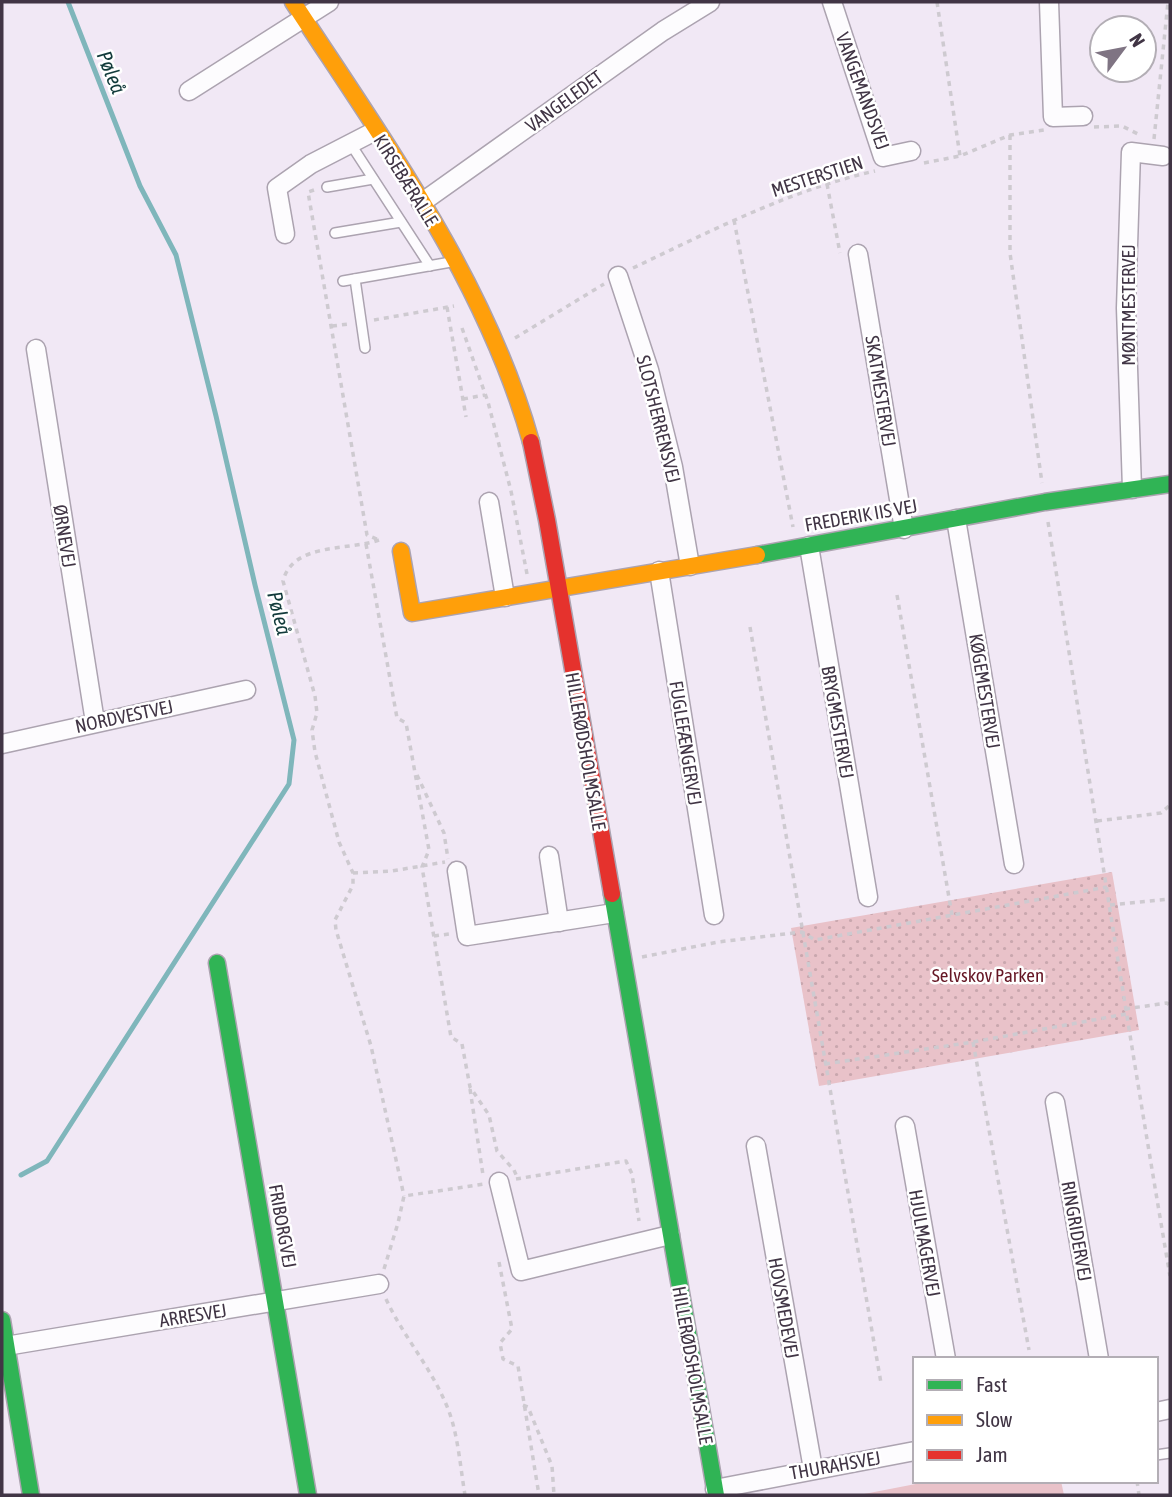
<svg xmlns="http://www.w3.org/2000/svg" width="1172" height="1497" font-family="'Asap Condensed',sans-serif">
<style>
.grass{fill:#e9c2c9}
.park{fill:url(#park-dots)}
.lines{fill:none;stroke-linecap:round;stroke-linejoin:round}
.stream{stroke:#7fb6bb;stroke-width:5}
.lane-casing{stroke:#aca3b0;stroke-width:12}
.street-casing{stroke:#aca3b0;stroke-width:21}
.fast-casing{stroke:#aca3b0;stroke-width:19}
.slow-casing{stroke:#aca3b0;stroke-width:19}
.jam-casing{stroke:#aca3b0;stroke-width:19}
.path{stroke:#cecad0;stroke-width:3.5;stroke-dasharray:5 5;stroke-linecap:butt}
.lane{stroke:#fdfcfe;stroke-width:9}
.street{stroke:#fdfcfe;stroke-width:18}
.fast{stroke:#30b455;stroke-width:16}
.slow{stroke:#ff9f0a;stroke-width:16}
.jam{stroke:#e5322d;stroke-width:16}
.labels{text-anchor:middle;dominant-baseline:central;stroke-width:5;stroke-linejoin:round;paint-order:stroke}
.street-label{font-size:19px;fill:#413545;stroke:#fff}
.park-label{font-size:19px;fill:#651624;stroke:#fff}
.water-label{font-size:21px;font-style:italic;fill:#123b3b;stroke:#fff}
</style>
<defs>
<pattern id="park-dots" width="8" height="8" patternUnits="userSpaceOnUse" patternTransform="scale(1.75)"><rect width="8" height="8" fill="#e9c2c9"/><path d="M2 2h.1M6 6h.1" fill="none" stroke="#c9a7ae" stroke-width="1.8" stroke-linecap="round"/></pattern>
</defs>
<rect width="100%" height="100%" fill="#f1e8f5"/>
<!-- grass -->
<polygon class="grass" points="931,1481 1061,1481 1064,1495 859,1495"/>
<!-- park -->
<polygon class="park" points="1112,872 1139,1030 819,1086 791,928"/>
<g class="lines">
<!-- stream -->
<polyline class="stream" points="21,1175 47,1161 289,784 294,740 255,585 216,416 176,255 140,186 68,2"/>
<!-- lane casing -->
<g class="lane-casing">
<g id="lane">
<polyline points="350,143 430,266"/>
<polyline points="327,187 373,179"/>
<polyline points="335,233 401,222"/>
<polyline points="355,279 365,348"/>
<polyline points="343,281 451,262"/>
<polyline points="1156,1455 1170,1453"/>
</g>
</g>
<!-- street casing -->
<g class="street-casing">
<g id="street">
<polyline points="832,2 883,157 911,151"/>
<polyline points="1049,2 1053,117 1083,116"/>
<polyline points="189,91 329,2"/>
<polyline points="421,203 663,31 710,2"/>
<polyline points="285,234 277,188 311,164 375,131"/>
<polyline points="858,254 904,529"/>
<polyline points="618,276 649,370 673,467 690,566"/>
<polyline points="36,349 95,722"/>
<polyline points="1132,489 1126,308 1131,152 1163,156"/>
<polyline points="489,502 505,597"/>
<polyline points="956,519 1014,864"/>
<polyline points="809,546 868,897"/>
<polyline points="659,571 714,915"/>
<polyline points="2,744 246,690"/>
<polyline points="549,856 559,922"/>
<polyline points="457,871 467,936 614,913"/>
<polyline points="1055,1102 1099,1359"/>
<polyline points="905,1126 946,1359"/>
<polyline points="756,1146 813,1469"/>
<polyline points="499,1182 521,1271 670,1235"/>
<polyline points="6,1346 379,1284"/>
<polyline points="1156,1412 1170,1409"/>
<polyline points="715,1489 915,1451"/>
</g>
</g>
<!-- fast casing -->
<g class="fast-casing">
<g id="fast">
<polyline points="757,555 1045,502 1170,484"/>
<polyline points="612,894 716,1495"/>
<polyline points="217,963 308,1495"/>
<polyline points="2,1320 31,1495"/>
</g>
</g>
<!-- slow casing -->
<g class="slow-casing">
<g id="slow">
<path d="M293,2C383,140 486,281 531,442"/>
<polyline points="401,551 412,613 757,555"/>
</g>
</g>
<!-- jam casing -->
<g class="jam-casing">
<polyline id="jam" points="531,442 547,520 612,894"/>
</g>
<!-- path -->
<g class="path">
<polyline points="937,2 960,156"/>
<polyline points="1094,127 1122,126 1140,135"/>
<polyline points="1010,135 1010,253 1042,483"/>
<polyline points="1154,139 1168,2"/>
<polyline points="924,163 960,156 1010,135 1044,130"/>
<polyline points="827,184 840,253"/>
<polyline points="314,190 308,192 367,535 379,540"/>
<polyline points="734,220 793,527"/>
<path d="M633,268C711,231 790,190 875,171"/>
<polyline points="447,307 466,417"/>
<polyline points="374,320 454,306"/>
<polyline points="332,326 349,324"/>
<polyline points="462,328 488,402 511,491 527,574"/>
<polyline points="515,338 604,284"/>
<polyline points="463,399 485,395"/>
<path d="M1048,522C1089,773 1127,1025 1170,1276"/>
<path d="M379,540C348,551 293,542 283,581L315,696L317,713L312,730L315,752L339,842L353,873V885L335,920L336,930L371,1046L404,1196"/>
<polyline points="366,544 397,718 406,723 429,850 422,867 451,1037 462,1044 470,1087 489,1115 497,1151 514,1170 517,1177"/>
<polyline points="897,595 952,915"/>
<polyline points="750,627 881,1383"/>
<polyline points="417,775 444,833 448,859"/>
<polyline points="1097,821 1161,813 1170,805"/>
<polyline points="353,873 392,871 445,862"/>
<polyline points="1110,905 1170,899"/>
<polyline points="434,936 449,934"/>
<polyline points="642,957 718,942 802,932 815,940 1107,887"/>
<polyline points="1125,1009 1167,1003 1170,1006"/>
<polyline points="973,1042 1029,1350"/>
<polyline points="825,1064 973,1042 1126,1014"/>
<polyline points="470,1089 483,1175"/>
<polyline points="516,1179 626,1161 632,1174 639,1221"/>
<polyline points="499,1262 512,1329 500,1343 503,1359 518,1366 539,1495"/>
<polyline points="384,1269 398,1223 404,1196 484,1184"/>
<path d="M386,1299C403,1336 430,1366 446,1404C458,1431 460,1466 465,1495"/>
<polyline points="523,1405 528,1407 552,1466 554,1495"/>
<polyline points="1137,1481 1139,1495"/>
</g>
<!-- lane -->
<use href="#lane" class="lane"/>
<!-- street -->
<use href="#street" class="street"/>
<!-- fast -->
<use href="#fast" class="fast"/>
<!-- slow -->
<use href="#slow" class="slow"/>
<!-- jam -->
<use href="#jam" class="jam"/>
</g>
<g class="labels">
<!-- street labels -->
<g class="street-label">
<text transform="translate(863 91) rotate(70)">VANGEMANDSVEJ</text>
<text transform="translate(564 101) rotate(-36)">VANGELEDET</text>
<text transform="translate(817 176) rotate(-18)">MESTERSTIEN</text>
<text transform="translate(406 180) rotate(58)">KIRSEBÆRALLE</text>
<text transform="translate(1128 305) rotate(-90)">MØNTMESTERVEJ</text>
<text transform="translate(881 391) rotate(81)">SKATMESTERVEJ</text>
<text transform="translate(659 419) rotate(76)">SLOTSHERRENSVEJ</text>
<text transform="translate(861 515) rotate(-10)">FREDERIK IIS VEJ</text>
<text transform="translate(65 536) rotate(81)">ØRNEVEJ</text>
<text transform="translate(985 691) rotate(81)">KØGEMESTERVEJ</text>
<text transform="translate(124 716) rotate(-12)">NORDVESTVEJ</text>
<text transform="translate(838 722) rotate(80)">BRYGMESTERVEJ</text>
<text transform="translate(686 743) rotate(81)">FUGLEFÆNGERVEJ</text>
<text transform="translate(586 751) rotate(80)">HILLERØDSHOLMSALLE</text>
<text transform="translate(283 1226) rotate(80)">FRIBORGVEJ</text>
<text transform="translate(1077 1231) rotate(80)">RINGRIDERVEJ</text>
<text transform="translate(925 1243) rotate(80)">HJULMAGERVEJ</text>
<text transform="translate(784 1308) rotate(80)">HOVSMEDEVEJ</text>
<text transform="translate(193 1315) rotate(-9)">ARRESVEJ</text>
<text transform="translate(693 1365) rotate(80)">HILLERØDSHOLMSALLE</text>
<text transform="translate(835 1465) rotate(-10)">THURAHSVEJ</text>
</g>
<!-- park labels -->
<g class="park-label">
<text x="988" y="975">Selvskov Parken</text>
</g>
<!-- water labels -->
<g class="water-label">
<text transform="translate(112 72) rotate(68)">Pøleå</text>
<text transform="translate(280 613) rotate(76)">Pøleå</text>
</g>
</g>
<!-- border -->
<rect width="1172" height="1497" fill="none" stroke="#413545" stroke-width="7"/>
<!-- legend -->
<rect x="913" y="1357" width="245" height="126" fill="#ffffff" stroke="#b3aeb5" stroke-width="2"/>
<rect x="927" y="1380" width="35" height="10" fill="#30b455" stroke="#b3aeb5" stroke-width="2"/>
<text x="976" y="1392" font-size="21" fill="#413545">Fast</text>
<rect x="927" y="1415" width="35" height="10" fill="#ff9f0a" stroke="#b3aeb5" stroke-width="2"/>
<text x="976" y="1427" font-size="21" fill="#413545">Slow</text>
<rect x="927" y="1450" width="35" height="10" fill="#e5322d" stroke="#b3aeb5" stroke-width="2"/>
<text x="976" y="1462" font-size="21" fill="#413545">Jam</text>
<!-- north arrow -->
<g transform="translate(1123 49) rotate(58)"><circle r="33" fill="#ffffff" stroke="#b3aeb5" stroke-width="2"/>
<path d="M0-5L12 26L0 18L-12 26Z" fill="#7f7483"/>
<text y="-10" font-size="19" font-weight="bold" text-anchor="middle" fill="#413545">N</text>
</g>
</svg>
